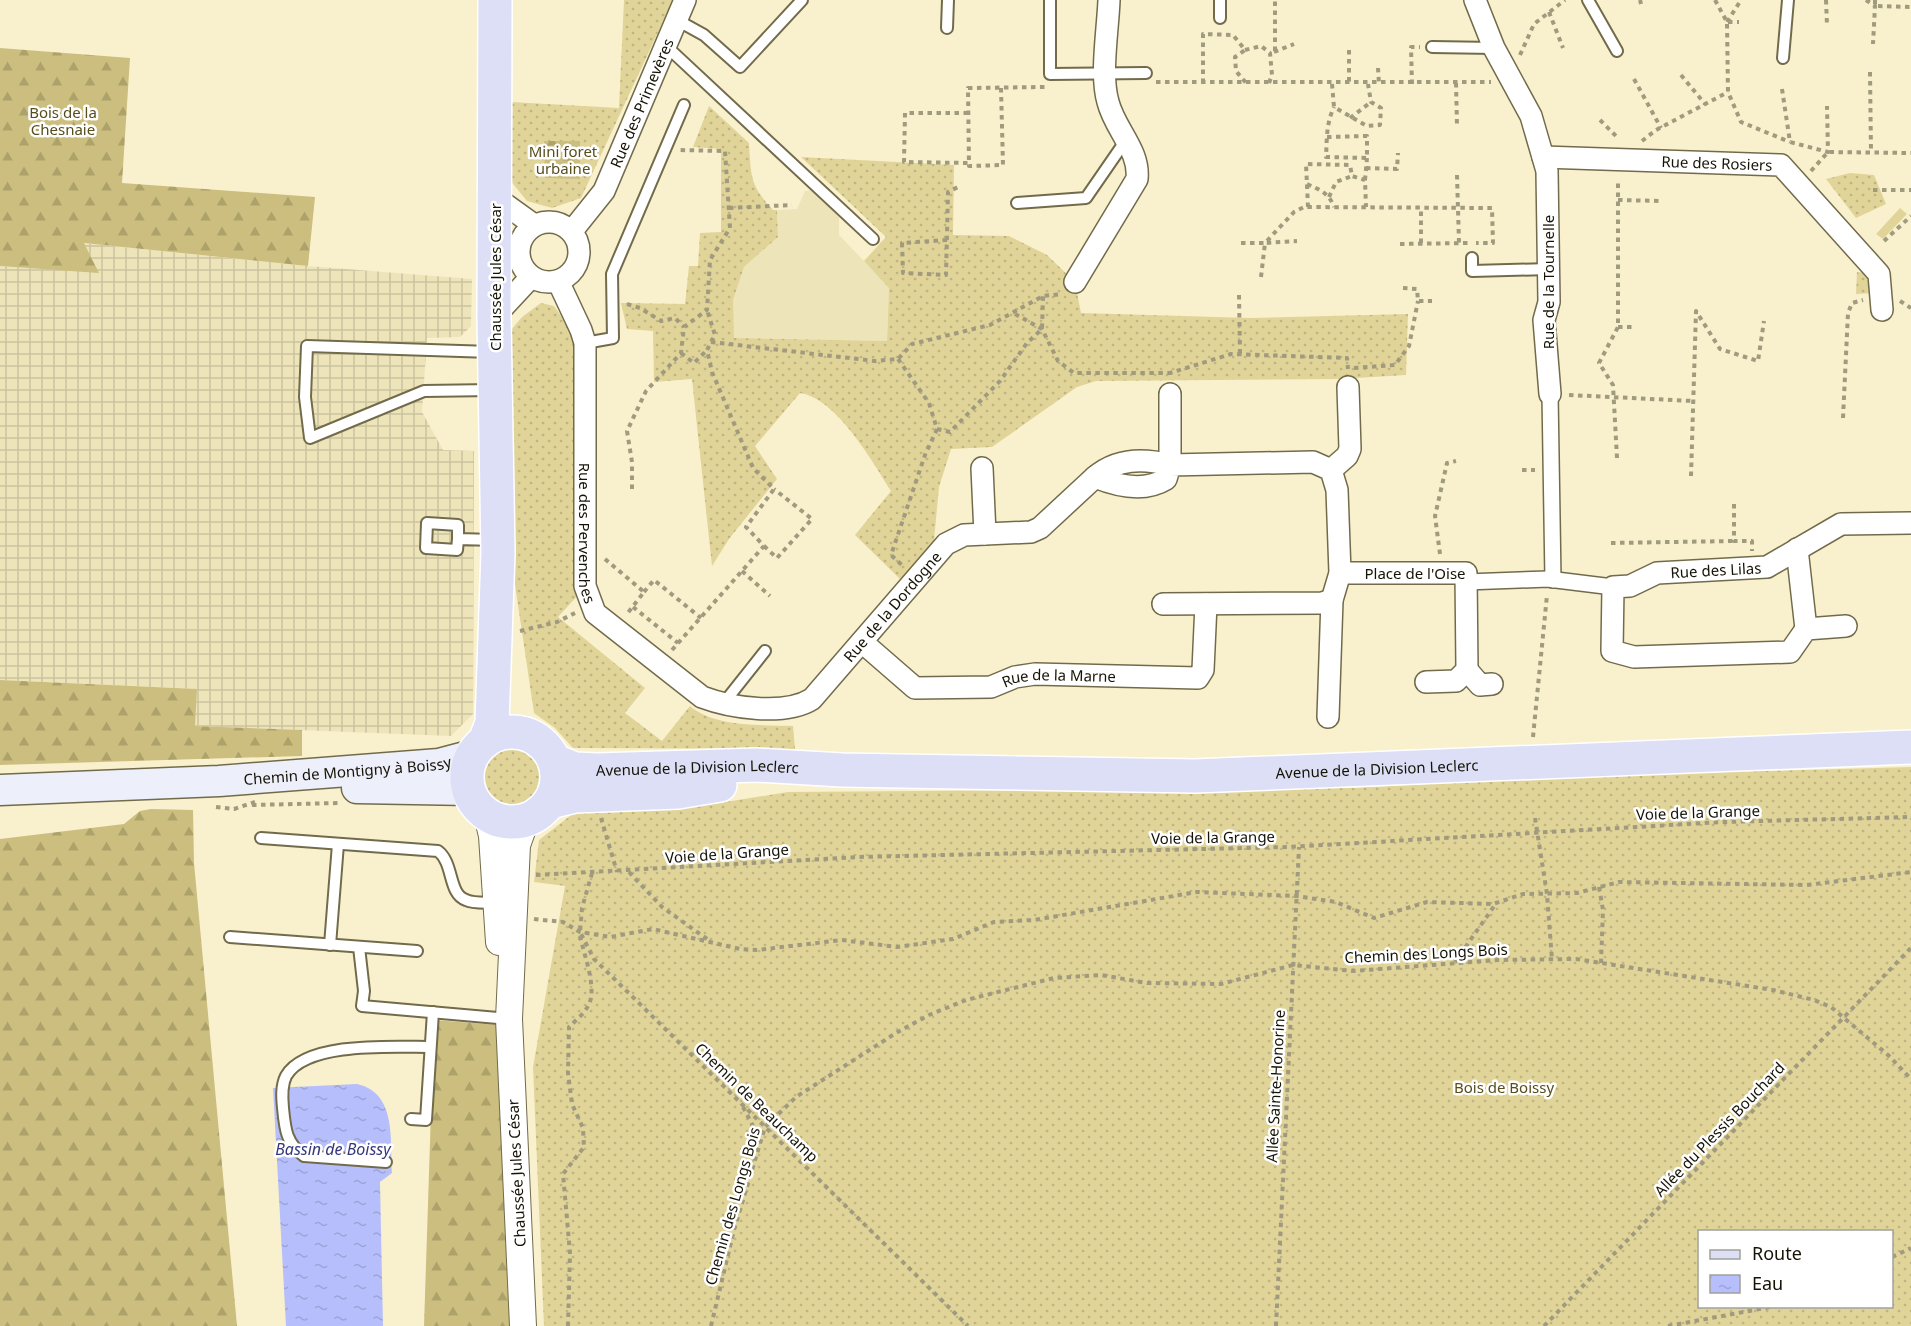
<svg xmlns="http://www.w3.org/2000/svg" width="1911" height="1326" font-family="'Noto Sans',sans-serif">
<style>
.built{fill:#eee4b9}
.industrial{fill:url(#industrial-grid)}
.grass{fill:url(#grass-dots);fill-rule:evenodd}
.forest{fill:url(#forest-firs)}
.pitch{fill:#e1d498}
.water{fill:url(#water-ripples)}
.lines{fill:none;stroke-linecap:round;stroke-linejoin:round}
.service-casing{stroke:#726b4b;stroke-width:14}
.pedestrian-casing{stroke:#726b4b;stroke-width:18}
.minor-casing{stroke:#726b4b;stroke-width:24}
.tertiary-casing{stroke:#726b4b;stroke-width:28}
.secondary-casing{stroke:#726b4b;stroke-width:33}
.primary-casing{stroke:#fff;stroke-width:36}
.path{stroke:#a09a7f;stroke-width:4;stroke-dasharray:4.5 4.5;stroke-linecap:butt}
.service{stroke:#fff;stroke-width:10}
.pedestrian{stroke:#fff;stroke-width:15}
.minor{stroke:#fff;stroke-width:21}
.tertiary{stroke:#fff;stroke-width:26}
.secondary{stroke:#edeffa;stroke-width:30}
.primary{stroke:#dcdff6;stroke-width:33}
.labels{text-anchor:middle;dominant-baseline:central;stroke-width:5;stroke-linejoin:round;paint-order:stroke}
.street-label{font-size:15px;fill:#151306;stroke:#fff}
.park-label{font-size:15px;fill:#584d1c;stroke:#fff}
.water-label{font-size:16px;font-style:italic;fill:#34377c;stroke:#fff}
</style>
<defs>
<pattern id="industrial-grid" width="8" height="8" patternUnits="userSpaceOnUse" patternTransform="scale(1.5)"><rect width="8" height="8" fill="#eee4b9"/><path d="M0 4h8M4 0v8" fill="none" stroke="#cbc39e"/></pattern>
<pattern id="grass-dots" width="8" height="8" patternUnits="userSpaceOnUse" patternTransform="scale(1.5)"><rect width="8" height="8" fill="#e1d498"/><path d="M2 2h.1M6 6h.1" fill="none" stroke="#c0b582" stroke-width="1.8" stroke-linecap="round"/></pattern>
<pattern id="forest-firs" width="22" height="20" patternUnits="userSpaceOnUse" patternTransform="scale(1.5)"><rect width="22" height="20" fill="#ccbe7e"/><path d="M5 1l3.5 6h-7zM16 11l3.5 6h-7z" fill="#aea26b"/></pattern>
<pattern id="water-ripples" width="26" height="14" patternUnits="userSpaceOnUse" patternTransform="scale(1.5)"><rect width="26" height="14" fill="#b6bffb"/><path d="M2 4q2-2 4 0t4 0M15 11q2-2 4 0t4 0" fill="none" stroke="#9ca3d6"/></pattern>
</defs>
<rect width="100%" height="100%" fill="#f9f1cd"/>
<!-- built -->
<polygon class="built" points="819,189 839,207 839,235 889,287 887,341 733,338 733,300 744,267 778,237 777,210 797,209 805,191"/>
<!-- industrial -->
<polygon class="industrial" points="83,243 308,266 472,279 471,326 460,337 427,338 422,412 443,450 474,451 473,714 451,736 195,726 196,689 0,680 0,266 98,272"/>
<!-- grass -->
<g class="grass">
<polygon points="624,0 673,0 581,198 552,208 527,201 509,179 511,102 619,108"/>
<path d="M709,106L749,143C751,177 750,185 773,210H777L778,237L744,267L733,300L734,338L887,341L889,288L864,261L886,237L801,157L954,165L953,235L1009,236L1047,255L1075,282L1081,313L1251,318L1408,314L1406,375L1340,379L1096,381L1077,387L992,447L951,449L939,487L934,540L901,580L855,535L891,491C873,462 836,398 800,393L755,446L777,479L729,539L712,566L692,379L654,382L653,331L627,329L621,303L685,304L689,266H698L700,233L721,232V149L693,147Z"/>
<polygon points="1850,173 1874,175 1886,204 1856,218 1826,179"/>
<polygon points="1857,272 1874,274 1875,293 1856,294"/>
<path d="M541,303L554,306L575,336L580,593L558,617L645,688L625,713L662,741L690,706C713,727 763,725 793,726L795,749L573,748L555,728L534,713L514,578L505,337L522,317Z"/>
<circle cx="513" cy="777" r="35"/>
<path d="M1911,767V1326H544L533,1067L565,886L534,882L539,840L575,812L713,804L788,792L1352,788L1581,776ZM1700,1232H1892V1306H1700Z"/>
</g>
<!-- forest -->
<g class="forest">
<polygon points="0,48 130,58 122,183 315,197 308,266 84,243 99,273 0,266"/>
<polygon points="544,141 580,141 580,179 545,178"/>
<polygon points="0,680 197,689 195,726 302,730 302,756 0,765"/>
<polygon points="151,809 193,810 194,863 237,1326 0,1326 0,839 124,824 140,811"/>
<polygon points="434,1020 498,1025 511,1326 424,1326"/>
</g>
<!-- pitch -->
<polygon class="pitch" points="1900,208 1907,214 1883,239 1876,234"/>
<!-- water -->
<path class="water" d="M357,1084C397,1093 390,1140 392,1173L380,1182L383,1326H286L273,1088Z"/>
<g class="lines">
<!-- service casing -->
<g class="service-casing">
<g id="service">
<polyline points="1050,0 1050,74 1146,73"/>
<polyline points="1588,0 1617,51"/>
<polyline points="1220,18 1220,0"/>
<polyline points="675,19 704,35 740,67 802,0"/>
<polyline points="947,28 948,0"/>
<polyline points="665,45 873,239"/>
<polyline points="1432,47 1494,48"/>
<polyline points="1783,58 1788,0"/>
<polyline points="1017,203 1086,198 1126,140"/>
<polyline points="1472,258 1472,271 1549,269"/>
<polyline points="585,343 613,338 612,274 684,105"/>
<polyline points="491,352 307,346 305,397 310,438 424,391 492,390"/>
<polyline points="458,539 458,525 427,523 426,548 457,550 458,539 495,540"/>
<polyline points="723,704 765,651"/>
<path d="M261,838L438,851C454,863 448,894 466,900C474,904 487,902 495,903"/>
<polyline points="230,937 417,951"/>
<polyline points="330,945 338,844"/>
<polyline points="359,947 364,991 362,1006 509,1019"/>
<polyline points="411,1119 426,1120 433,1012"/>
<path d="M386,1162L304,1156C286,1143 285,1129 283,1108C282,1098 281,1086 286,1076C306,1041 395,1047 430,1047"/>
</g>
</g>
<!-- pedestrian casing -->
<g class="pedestrian-casing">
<g id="pedestrian">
<polyline points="1550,394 1553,580"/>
<polyline points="1466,582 1548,579 1613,587"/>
</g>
</g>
<!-- minor casing -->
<g class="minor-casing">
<g id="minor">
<polyline points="1475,0 1494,48 1531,116 1547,171 1549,302 1544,320 1550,394"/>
<path id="s1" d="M1543,157L1781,165L1879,274L1882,310"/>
<polyline points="495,197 534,225"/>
<circle cx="549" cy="252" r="30"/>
<path id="s2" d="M572,231L604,191L685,0"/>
<path id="s3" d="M558,281L581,330L585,343V586L595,613L702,697C731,708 785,716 812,699L946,544L964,535L1031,532L1040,528L1095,477C1117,486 1145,492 1166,479L1170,465L1313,462L1331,470L1337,490L1340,573L1332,600L1328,717"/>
<path d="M1075,282L1137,179C1140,150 1115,130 1108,102C1100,75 1108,29 1109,0"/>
<polyline points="494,317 531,277"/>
<polyline points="982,468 985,534"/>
<polyline points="1331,470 1347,456 1350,449 1348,387"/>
<path d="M1095,477C1117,458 1143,458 1170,465V394"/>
<polyline points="1797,549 1806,629"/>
<path id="s4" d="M1340,573H1466L1467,670L1456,681L1426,682"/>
<polyline points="1163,604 1322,603 1332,600"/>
<path id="s5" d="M1846,626L1806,629L1790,652L1634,657L1612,651L1613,587L1630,586L1657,573L1767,567L1841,524L1911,523"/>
<path id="s6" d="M862,642L915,688L991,687L1015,677L1035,674L1198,678L1203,670L1206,604"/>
<polyline points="1467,670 1480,685 1492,684"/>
</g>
</g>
<!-- tertiary casing -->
<g class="tertiary-casing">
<g id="tertiary">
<polyline points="487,814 492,836 499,942"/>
<polyline points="523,1326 509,1019 517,845 526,820"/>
</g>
</g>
<!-- secondary casing -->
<g class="secondary-casing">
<g id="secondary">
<polyline points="357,788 470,790"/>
<path id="s7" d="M0,790L219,781L439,764L473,755"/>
</g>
</g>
<!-- primary casing -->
<g class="primary-casing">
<g id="primary">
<circle cx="512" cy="777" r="45"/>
<polyline points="485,741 492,723 498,553 494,317 495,0"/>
<path id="s8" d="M555,761L575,769L597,770L757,765L842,770L1195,776L1911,747"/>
<polyline points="550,802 575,796 678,792 720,785"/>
</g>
</g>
<!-- path -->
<g class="path">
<polyline points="1640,0 1641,4"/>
<polyline points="1715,0 1727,22 1728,92 1741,122 1790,142"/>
<polyline points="1826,0 1827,25"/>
<polyline points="1866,0 1875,6 1873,44"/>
<polyline points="1875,0 1875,6 1911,7"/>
<polyline points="1549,12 1563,48"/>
<polyline points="1727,22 1741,0"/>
<polyline points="1728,22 1739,22"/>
<polyline points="1245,50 1261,46 1270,53 1272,75 1269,83"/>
<polyline points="1349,50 1349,84"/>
<polyline points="1275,51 1275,0"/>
<polyline points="1274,52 1294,44"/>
<polyline points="1520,55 1534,24 1565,0"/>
<polyline points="1378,68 1379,84"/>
<polyline points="1870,72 1871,152"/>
<polyline points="1681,75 1705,104"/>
<polyline points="1634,79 1661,128"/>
<polyline points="1156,82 1491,82"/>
<polyline points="1203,83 1203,34 1233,35 1245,50 1235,57 1236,71 1246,83"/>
<polyline points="1456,83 1457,125"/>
<polyline points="1332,84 1334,107 1367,126 1380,125 1381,108 1371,102 1368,84"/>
<polyline points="1412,84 1411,47 1420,47"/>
<polyline points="1001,88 1003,165 969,166 968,88 1045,87"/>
<polyline points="1782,89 1790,142 1828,152 1827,106"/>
<polyline points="968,113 905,113 904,162 969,163"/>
<polyline points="1350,118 1371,102"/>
<polyline points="1600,120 1619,139"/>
<path d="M1327,137L1367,136V158L1326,157C1327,139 1326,124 1334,107"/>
<polyline points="1642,141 1656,130 1728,92"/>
<polyline points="1366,168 1397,169 1398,153"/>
<polyline points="1811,171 1828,152 1911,153"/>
<polyline points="1457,175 1459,243"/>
<polyline points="1365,180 1367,158"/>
<path d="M1307,184C1320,190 1329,193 1334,207"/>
<polyline points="1873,190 1911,190"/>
<polyline points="1329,197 1336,182 1352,176"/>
<polyline points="1618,200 1663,201"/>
<polyline points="1308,207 1306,164 1350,165 1352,176 1365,180 1366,207"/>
<polyline points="729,208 792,205"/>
<polyline points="947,240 902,243 903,273 946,275 948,192 958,187"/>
<polyline points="1884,241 1911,216"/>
<polyline points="1241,243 1265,243 1294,212 1304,207 1492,208 1493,243 1476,243"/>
<polyline points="1421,243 1421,208"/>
<polyline points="1400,244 1468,243"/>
<polyline points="1261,277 1265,243 1297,241"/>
<polyline points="1403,288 1417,289 1418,301 1432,301"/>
<polyline points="1239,295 1240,354"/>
<polyline points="1900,301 1911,308"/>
<polyline points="627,304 640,308 661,321 675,318 684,327"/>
<polyline points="1015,314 1042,329 1058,361 1074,373 1170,373"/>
<polyline points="1618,327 1635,327"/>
<polyline points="711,342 875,361 898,359 912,344 990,325 1043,296 1062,294"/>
<polyline points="681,353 694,363 707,350"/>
<polyline points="898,359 929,403 937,429 925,455 891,555 904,567"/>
<polyline points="1354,368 1395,365 1409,346 1418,301"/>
<polyline points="1170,375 1170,373 1231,354 1347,358 1348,369"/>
<polyline points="1569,395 1693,401"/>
<polyline points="1843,418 1848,313 1852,303 1863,300"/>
<polyline points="937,429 950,432 1000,381 1027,343 1042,329 1043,296"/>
<polyline points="1617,458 1613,385 1599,363 1618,327 1618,179"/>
<polyline points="1522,470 1535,470"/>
<polyline points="1691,476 1696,311 1720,349 1758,361 1764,321"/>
<polyline points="632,489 632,462 627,431 646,391 681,353 684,327 707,310 710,260 730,228 725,151 678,150"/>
<polyline points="1734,504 1734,541 1752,541 1752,551"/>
<polyline points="1611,543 1734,541"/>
<polyline points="764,546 777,558 812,519 774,489"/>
<polyline points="1440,554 1435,516 1447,463 1456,461"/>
<polyline points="605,559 644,592 627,614"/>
<polyline points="742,571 770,596"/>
<polyline points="644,592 654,580 701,618"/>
<polyline points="633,607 678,643"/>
<polyline points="520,631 557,622 575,613"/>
<polyline points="672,650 764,546 746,527 774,489 753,468 712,372 707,350 715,335 707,310"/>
<polyline points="1533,737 1547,595"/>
<polyline points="252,805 340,803"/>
<polyline points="216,807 234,809 255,802"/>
<polyline points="601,818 617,872"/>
<polyline points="1535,818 1547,894 1552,960"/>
<polyline points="629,872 662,907 707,939"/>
<polyline points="592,873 582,908 580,932 594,959 968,1326"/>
<polyline points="536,875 858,857 1288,847 1723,822 1911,817"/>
<polyline points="1599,887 1603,910 1601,963"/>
<polyline points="534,919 563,922 580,932 610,937 653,929 740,949 757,950 842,940 897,947 953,939 994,922 1034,920 1197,892 1296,896 1336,902 1374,918 1427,902 1493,904 1523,894 1577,893 1619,882 1807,885 1911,872"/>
<polyline points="1455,962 1497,902"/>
<polyline points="743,1107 752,1124 757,1150"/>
<polyline points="1892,1257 1911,1248"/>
<path d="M568,1326L570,1253L563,1174L584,1147L583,1128L572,1104L568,1073L569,1027C575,1021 584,1014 588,1006C598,990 584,955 580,936"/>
<polyline points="711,1326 734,1230 765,1127 796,1097 896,1033 929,1015 966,1000 1054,978 1101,975 1147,983 1221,984 1293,965 1353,971 1498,960 1576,959 1773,990 1814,1000 1831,1007 1888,1055 1911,1079"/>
<polyline points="1276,1326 1299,847"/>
<polyline points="1544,1326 1911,948"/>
<polyline points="1668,1326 1776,1306"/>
</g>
<!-- service -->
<use href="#service" class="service"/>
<!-- pedestrian -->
<use href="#pedestrian" class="pedestrian"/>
<!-- minor -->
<use href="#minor" class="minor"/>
<!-- tertiary -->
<use href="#tertiary" class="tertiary"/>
<!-- secondary -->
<use href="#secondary" class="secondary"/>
<!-- primary -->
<use href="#primary" class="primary"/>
</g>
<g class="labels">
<!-- street labels -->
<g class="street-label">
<text stroke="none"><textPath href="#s2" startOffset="147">Rue des Primevères</textPath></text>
<text stroke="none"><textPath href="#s1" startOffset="174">Rue des Rosiers</textPath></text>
<text transform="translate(495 277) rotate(-90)">Chaussée Jules César</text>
<text transform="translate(1548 282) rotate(-90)">Rue de la Tournelle</text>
<text stroke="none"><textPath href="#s3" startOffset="258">Rue des Pervenches</textPath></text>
<text stroke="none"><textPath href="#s5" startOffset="417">Rue des Lilas</textPath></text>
<text stroke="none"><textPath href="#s4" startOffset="75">Place de l'Oise</textPath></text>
<text stroke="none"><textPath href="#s3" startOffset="711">Rue de la Dordogne</textPath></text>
<text stroke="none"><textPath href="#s6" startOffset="216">Rue de la Marne</textPath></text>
<text stroke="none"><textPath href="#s8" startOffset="144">Avenue de la Division Leclerc</textPath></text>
<text stroke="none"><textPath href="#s7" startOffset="348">Chemin de Montigny à Boissy</textPath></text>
<text stroke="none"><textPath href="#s8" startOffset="824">Avenue de la Division Leclerc</textPath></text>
<text transform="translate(1698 812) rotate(-2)">Voie de la Grange</text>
<text transform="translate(1213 837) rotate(-1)">Voie de la Grange</text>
<text transform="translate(727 853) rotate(-4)">Voie de la Grange</text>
<text transform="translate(1426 953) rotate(-3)">Chemin des Longs Bois</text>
<text transform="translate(1275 1086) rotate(-87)">Allée Sainte-Honorine</text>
<text transform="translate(757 1102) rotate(44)">Chemin de Beauchamp</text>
<text transform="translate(1719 1129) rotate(-46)">Allée du Plessis Bouchard</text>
<text transform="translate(516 1173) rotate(-93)">Chaussée Jules César</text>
<text transform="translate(732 1206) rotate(-74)">Chemin des Longs Bois</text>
</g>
<!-- park labels -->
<g class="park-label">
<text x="63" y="112">Bois de la<tspan x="63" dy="17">Chesnaie</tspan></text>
<text x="563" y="151">Mini foret<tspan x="563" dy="17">urbaine</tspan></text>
<text x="1504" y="1087">Bois de Boissy</text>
</g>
<!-- water labels -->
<g class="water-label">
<text x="333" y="1149">Bassin de Boissy</text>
</g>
</g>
<!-- legend -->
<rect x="1698" y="1230" width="195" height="78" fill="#ffffff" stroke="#a1a19b" stroke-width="1.5"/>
<rect x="1710" y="1250" width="30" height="9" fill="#dcdff6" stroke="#a1a19b" stroke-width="1.5"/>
<text x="1752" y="1260" font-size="18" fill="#151306">Route</text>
<rect x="1710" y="1275" width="30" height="18" fill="url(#water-ripples)" stroke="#a1a19b" stroke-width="1.5"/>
<text x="1752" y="1290" font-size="18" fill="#151306">Eau</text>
</svg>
